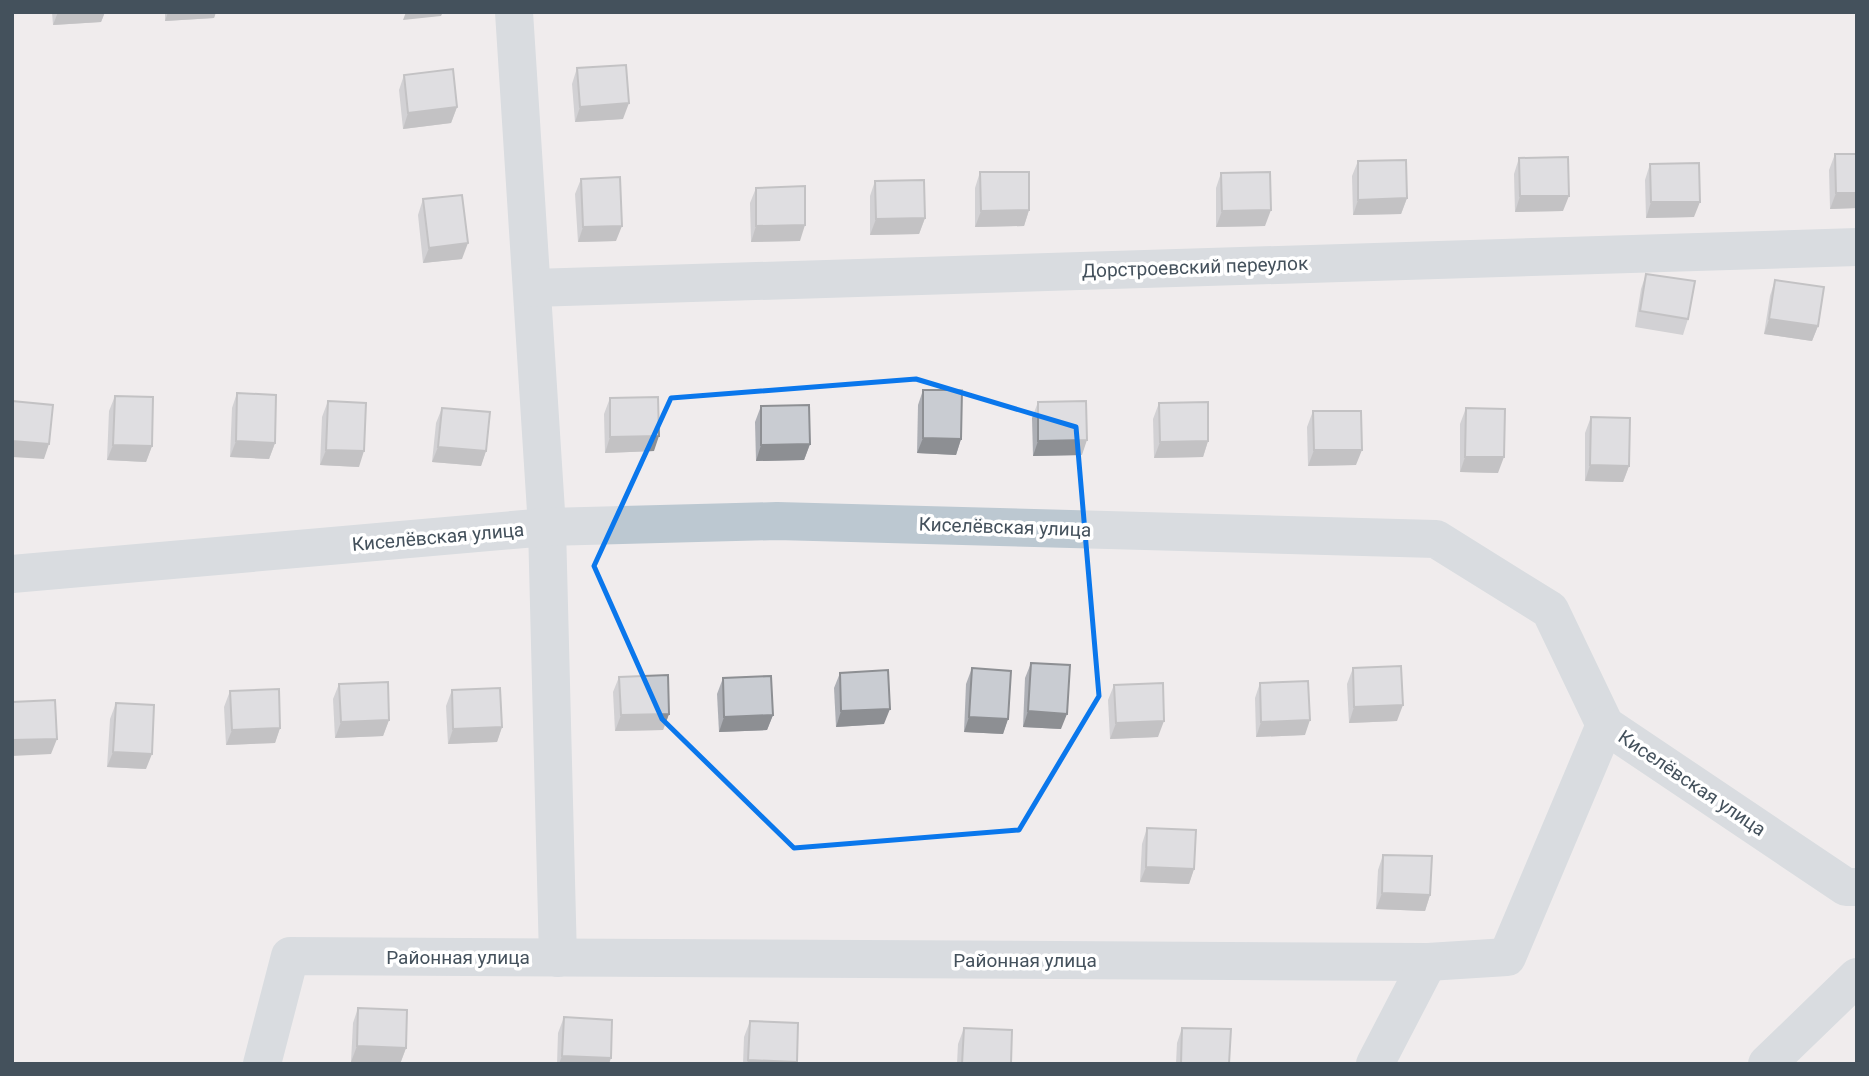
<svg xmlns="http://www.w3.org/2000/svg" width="1869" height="1076" font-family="Roboto,sans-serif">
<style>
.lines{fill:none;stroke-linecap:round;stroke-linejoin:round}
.minor{stroke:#bcc8d1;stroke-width:38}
.wall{fill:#adafb5}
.shaded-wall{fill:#8d8f93}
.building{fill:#c9ccd2;stroke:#8d8f93;stroke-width:2}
.marked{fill:none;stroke:#0a77ec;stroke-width:5;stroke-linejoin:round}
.labels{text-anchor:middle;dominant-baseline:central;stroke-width:7;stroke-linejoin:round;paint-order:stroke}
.street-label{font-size:19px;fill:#44515c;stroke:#fff}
</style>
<rect width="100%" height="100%" fill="#f0eced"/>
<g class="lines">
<!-- minor -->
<g class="minor">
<polyline points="514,12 547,527 558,958"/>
<polyline points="533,288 1857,247"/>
<polyline points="12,574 547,527 777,521 1436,539 1550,610 1605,725 1846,887 1857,887"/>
<polyline points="262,1064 290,956 1428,962 1507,957 1605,725"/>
<polyline points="1375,1064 1428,962"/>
<polyline points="1767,1064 1857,977"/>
</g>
</g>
<!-- wall -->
<g class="wall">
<polygon points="52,12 105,12 101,22 53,25"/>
<polygon points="165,12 216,12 214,18 165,21"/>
<polygon points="577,68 623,119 575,122 572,84"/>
<polygon points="404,75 457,107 451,123 403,129 399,90"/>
<polygon points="1835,154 1857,154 1857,208 1830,209 1829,170"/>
<polygon points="1519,158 1563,211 1515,212 1514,174"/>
<polygon points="1358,161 1407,198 1401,214 1353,215 1352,176"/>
<polygon points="1650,164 1694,217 1646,218 1645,180"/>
<polygon points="980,172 1029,210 1024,226 975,227 975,188"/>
<polygon points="1221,173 1265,226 1216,227 1216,188"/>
<polygon points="581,179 616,241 578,242 575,194"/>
<polygon points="875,181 925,218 919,234 870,235 870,196"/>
<polygon points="756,188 800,241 751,242 750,203"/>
<polygon points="423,199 462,259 423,263 418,215"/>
<polygon points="1646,274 1688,319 1683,335 1635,327 1641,289"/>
<polygon points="1775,280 1818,326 1812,341 1764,334 1770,296"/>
<polygon points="923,390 961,439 956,455 917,453 918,405"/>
<polygon points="237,393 275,443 269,459 230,457 232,408"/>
<polygon points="115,396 152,446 146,462 107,460 109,411"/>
<polygon points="610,398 654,451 605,453 604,414"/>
<polygon points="328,401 359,467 320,465 322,417"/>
<polygon points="1038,402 1082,455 1033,456 1032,418"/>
<polygon points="1159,403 1208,441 1203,457 1154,458 1153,419"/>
<polygon points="761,406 810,444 804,460 756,461 755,422"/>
<polygon points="442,408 486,451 481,466 432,462 436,423"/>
<polygon points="1466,408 1498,473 1460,472 1460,424"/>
<polygon points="1313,411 1356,465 1308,466 1307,427"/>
<polygon points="1591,417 1629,466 1623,482 1585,481 1585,433"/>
<polygon points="1031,663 1061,729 1023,727 1025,678"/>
<polygon points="972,668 1008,719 1003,734 964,732 966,684"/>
<polygon points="1353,668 1397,721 1349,723 1347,684"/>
<polygon points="840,673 884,724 836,727 834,688"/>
<polygon points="619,677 669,714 663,730 615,731 613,692"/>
<polygon points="723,678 773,715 767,730 719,732 717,694"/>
<polygon points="1260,683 1305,735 1256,737 1255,698"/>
<polygon points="339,684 389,720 383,736 335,738 333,699"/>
<polygon points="1114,685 1158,737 1110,739 1108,700"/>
<polygon points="452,690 502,727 497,742 448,744 446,706"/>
<polygon points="230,691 280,728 275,743 226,745 224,707"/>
<polygon points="116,703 146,769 107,767 110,719"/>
<polygon points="1147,828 1194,869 1189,884 1140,882 1142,844"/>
<polygon points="1383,855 1430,895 1425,911 1376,909 1378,870"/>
<polygon points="358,1008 406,1048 400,1064 351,1062 353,1023"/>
<polygon points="564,1017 609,1064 557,1064 558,1033"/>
<polygon points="750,1021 796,1064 743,1064 744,1037"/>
<polygon points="964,1028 1011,1064 957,1064 958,1044"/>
<polygon points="1182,1028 1229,1064 1176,1064 1177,1043"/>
</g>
<!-- shaded-wall -->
<g class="shaded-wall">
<polygon points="58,12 105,12 101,22 53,25"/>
<polygon points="168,12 216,12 214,18 165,21"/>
<polygon points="406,12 443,12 441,16 403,20"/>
<polygon points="629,103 623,119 575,122 580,107"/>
<polygon points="457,107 451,123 403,129 408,113"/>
<polygon points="1836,193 1857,193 1857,208 1830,209"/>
<polygon points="1520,196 1569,196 1563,211 1515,212"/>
<polygon points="1407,198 1401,214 1353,215 1358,200"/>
<polygon points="1651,202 1700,202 1694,217 1646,218"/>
<polygon points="1029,210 1024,226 975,227 981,211"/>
<polygon points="1271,210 1265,226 1216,227 1222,211"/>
<polygon points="925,218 919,234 870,235 876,219"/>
<polygon points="805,225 800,241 751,242 756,226"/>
<polygon points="622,226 616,241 578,242 583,227"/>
<polygon points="468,243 462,259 423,263 429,248"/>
<polygon points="1769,319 1818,326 1812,341 1764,334"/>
<polygon points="659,436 654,451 605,453 610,437"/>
<polygon points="923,438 961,439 956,455 917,453"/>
<polygon points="1087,440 1082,455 1033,456 1038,441"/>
<polygon points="12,441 49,444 44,459 12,457"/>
<polygon points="236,441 275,443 269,459 230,457"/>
<polygon points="1208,441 1203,457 1154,458 1160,442"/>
<polygon points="810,444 804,460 756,461 761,445"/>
<polygon points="113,445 152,446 146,462 107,460"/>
<polygon points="438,447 486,451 481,466 432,462"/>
<polygon points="326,450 364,451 359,467 320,465"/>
<polygon points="1314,450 1362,450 1356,465 1308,466"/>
<polygon points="1465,457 1504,457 1498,473 1460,472"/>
<polygon points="1590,465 1629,466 1623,482 1585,481"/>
<polygon points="1403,705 1397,721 1349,723 1354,707"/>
<polygon points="890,709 884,724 836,727 841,711"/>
<polygon points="1028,711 1067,714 1061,729 1023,727"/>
<polygon points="669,714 663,730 615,731 621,715"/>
<polygon points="773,715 767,730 719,732 724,717"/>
<polygon points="969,717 1008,719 1003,734 964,732"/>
<polygon points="389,720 383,736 335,738 341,722"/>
<polygon points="1310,720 1305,735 1256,737 1261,722"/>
<polygon points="1164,721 1158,737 1110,739 1116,723"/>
<polygon points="502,727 497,742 448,744 453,729"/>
<polygon points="280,728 275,743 226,745 232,730"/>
<polygon points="57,739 51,754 12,756 12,740"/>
<polygon points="113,752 152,754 146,769 107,767"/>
<polygon points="1146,867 1194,869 1189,884 1140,882"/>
<polygon points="1382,893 1430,895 1425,911 1376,909"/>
<polygon points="357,1046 406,1048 400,1064 351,1062"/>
<polygon points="562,1056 611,1058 609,1064 559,1064"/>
<polygon points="748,1060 797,1062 796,1064 747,1064"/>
</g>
<!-- building -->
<g class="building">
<polygon points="626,65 629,103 580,107 577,68"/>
<polygon points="453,69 457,107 408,113 404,75"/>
<polygon points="1835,154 1857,154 1857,193 1836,193"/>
<polygon points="1568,157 1569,196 1520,196 1519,158"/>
<polygon points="1406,160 1407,198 1358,200 1358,161"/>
<polygon points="1699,163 1700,202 1651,202 1650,164"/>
<polygon points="980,172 1029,172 1029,210 981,211"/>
<polygon points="1270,172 1271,210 1222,211 1221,173"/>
<polygon points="620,177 622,226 583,227 581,179"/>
<polygon points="924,180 925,218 876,219 875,181"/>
<polygon points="805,186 805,225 756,226 756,188"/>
<polygon points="462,195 468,243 429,248 423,199"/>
<polygon points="1646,274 1695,281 1688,319 1640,311"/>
<polygon points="1775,280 1824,287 1818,326 1769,319"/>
<polygon points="923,390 962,390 961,439 923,438"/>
<polygon points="237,393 276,395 275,443 236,441"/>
<polygon points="115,396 153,397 152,446 113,445"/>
<polygon points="658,397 659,436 610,437 610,398"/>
<polygon points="12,401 53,405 49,444 12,441"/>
<polygon points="328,401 366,403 364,451 326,450"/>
<polygon points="1086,401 1087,440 1038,441 1038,402"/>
<polygon points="1208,402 1208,441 1160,442 1159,403"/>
<polygon points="809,405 810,444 761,445 761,406"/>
<polygon points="442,408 490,412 486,451 438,447"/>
<polygon points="1466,408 1505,409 1504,457 1465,457"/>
<polygon points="1313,411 1361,411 1362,450 1314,450"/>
<polygon points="1591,417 1630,418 1629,466 1590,465"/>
<polygon points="1031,663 1070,665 1067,714 1028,711"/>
<polygon points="1401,666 1403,705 1354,707 1353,668"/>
<polygon points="972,668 1011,671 1008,719 969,717"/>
<polygon points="888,670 890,709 841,711 840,673"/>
<polygon points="668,675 669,714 621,715 619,677"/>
<polygon points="771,676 773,715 724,717 723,678"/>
<polygon points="1308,681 1310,720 1261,722 1260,683"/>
<polygon points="388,682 389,720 341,722 339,684"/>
<polygon points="1163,683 1164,721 1116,723 1114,685"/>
<polygon points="500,688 502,727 453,729 452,690"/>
<polygon points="279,689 280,728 232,730 230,691"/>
<polygon points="55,700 57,739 12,740 12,702"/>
<polygon points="116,703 154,705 152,754 113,752"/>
<polygon points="1147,828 1196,830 1194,869 1146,867"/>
<polygon points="1383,855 1432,856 1430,895 1382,893"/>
<polygon points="358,1008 407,1010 406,1048 357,1046"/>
<polygon points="564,1017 612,1020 611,1058 562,1056"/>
<polygon points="750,1021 798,1023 797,1062 748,1060"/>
<polygon points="964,1028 1012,1030 1011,1064 962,1064"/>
<polygon points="1182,1028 1231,1029 1229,1064 1181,1064"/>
</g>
<!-- marked area -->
<path d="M0 0H1869V1076H0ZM916,379L1076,427L1099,696L1019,830L794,848L662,719L594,566L671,398Z" fill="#f0eced" fill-opacity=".55" fill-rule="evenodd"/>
<path class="marked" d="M916,379L1076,427L1099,696L1019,830L794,848L662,719L594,566L671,398Z"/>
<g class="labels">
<!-- street labels -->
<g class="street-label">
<text transform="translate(1195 267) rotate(-2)">Дорстроевский переулок</text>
<text transform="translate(1005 527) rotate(2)">Киселёвская улица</text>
<text transform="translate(438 537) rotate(-5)">Киселёвская улица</text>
<text transform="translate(1692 783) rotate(34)">Киселёвская улица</text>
<text x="458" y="957">Районная улица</text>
<text x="1025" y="960">Районная улица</text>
</g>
</g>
<!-- border -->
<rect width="1869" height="1076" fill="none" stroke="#44515c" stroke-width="28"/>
</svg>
